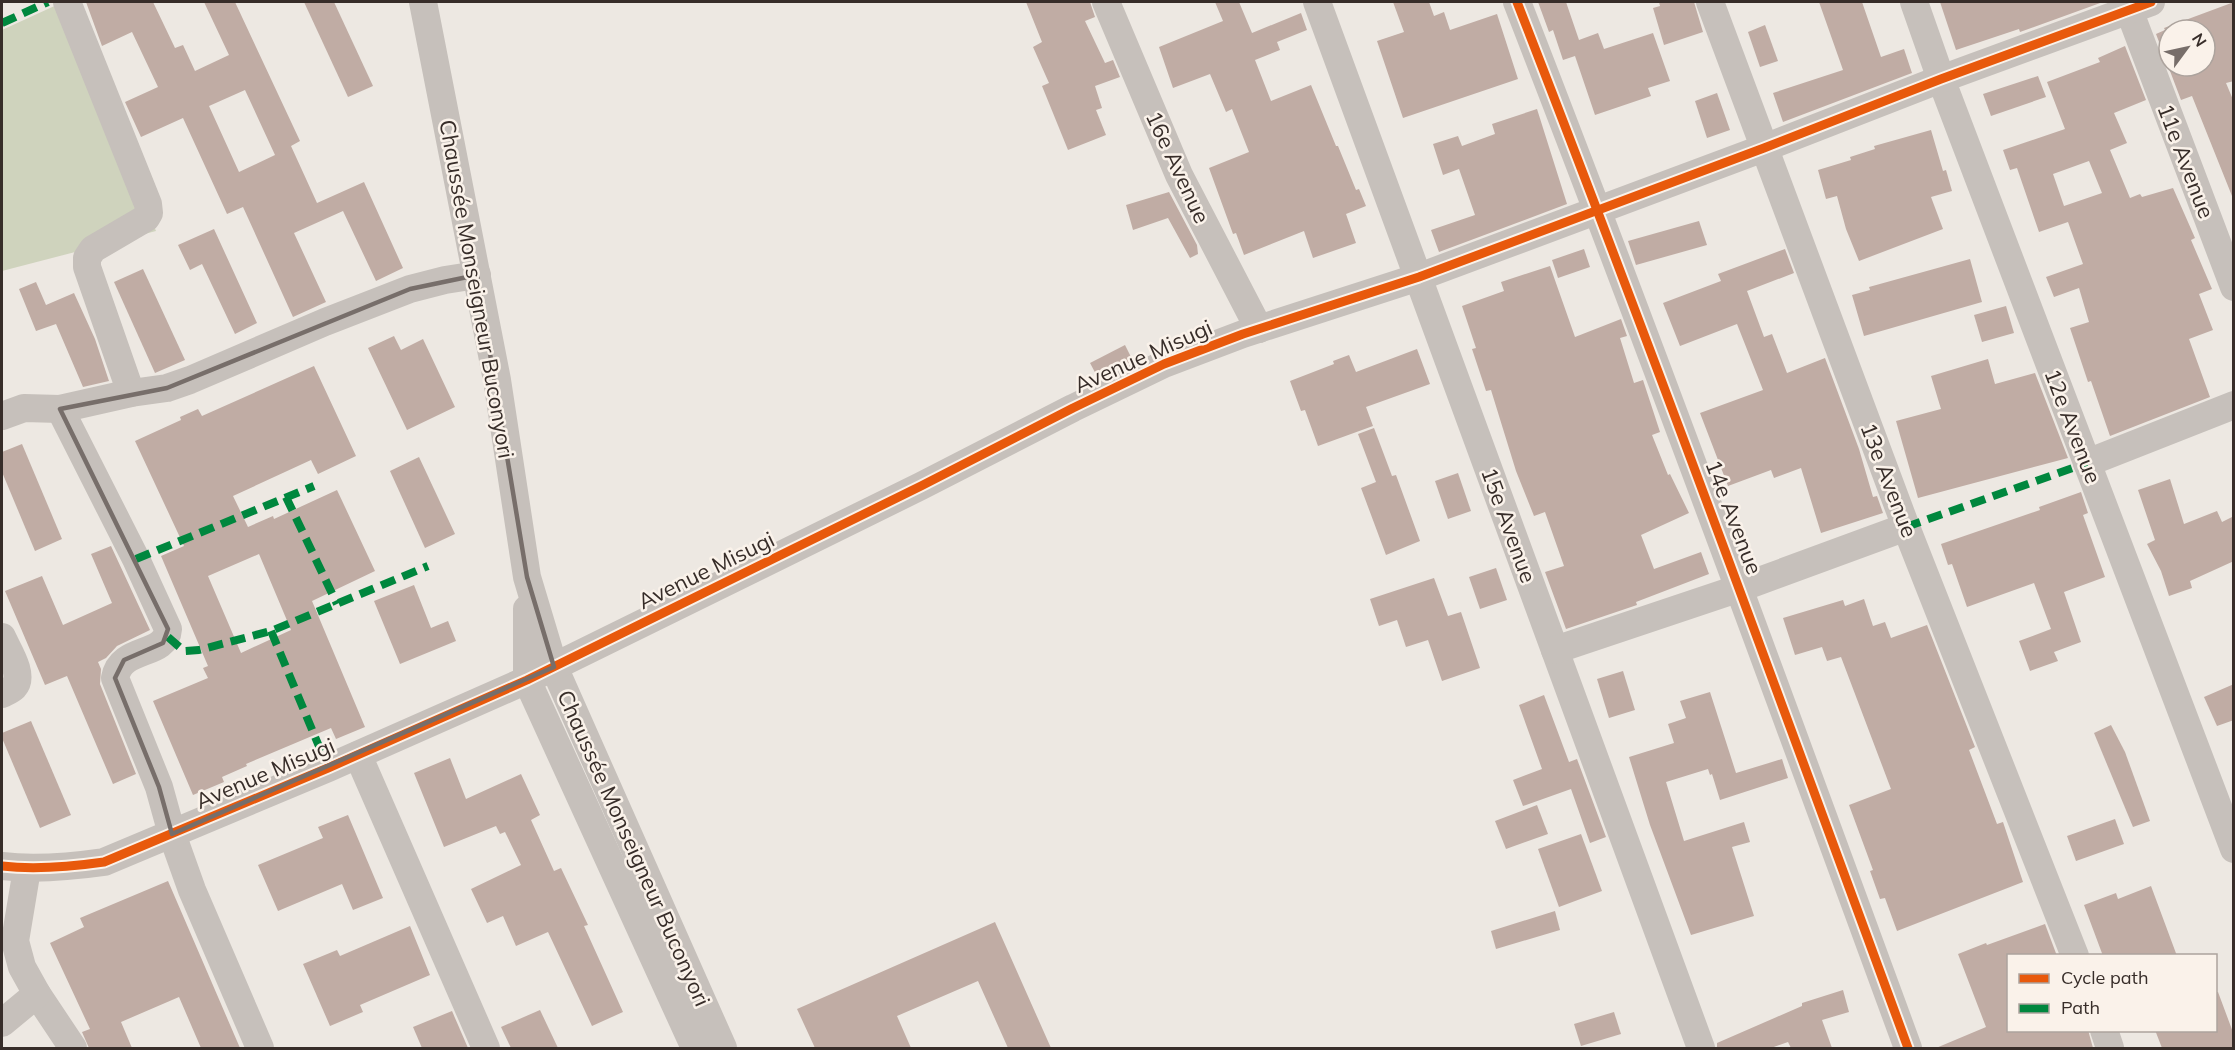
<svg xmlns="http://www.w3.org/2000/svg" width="2235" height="1050" font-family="Mulish,sans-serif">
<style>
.green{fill:#cfd3bd}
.building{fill:#c0aca4;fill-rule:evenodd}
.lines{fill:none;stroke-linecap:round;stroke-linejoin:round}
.minor{stroke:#c6c0bb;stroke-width:28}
.quiet{stroke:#00873e;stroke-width:8;stroke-dasharray:15 8;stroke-linecap:butt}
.cycleway-casing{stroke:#faf2ea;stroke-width:13}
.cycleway{stroke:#e8590c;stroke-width:9}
.marked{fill:none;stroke:#776e6a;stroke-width:4.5;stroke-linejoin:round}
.labels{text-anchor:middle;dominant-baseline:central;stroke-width:5;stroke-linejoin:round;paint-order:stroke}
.street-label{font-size:22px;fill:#372d29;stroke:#faf2ea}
</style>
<rect width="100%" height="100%" fill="#ede8e2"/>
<!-- green -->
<polygon class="green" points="61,3 156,231 2,271 2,30"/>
<!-- building -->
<g class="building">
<path d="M86,2H153L175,48L183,45L195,71L229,55L204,2H235L300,141L291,146L317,203L364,182L403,268L376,281L343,211L294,233L326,302L293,317L243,207L227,214L183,118L141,137L125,102L158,87L132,32L102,46ZM245,90L275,155L239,172L209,106Z"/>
<polygon points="304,2 334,2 373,86 348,97"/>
<polygon points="1026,2 1090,2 1095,17 1085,21 1105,63 1113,60 1120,77 1095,86 1102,108 1096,110 1106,135 1068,150 1042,86 1049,83 1033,47 1042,42"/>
<polygon points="1215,2 1239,2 1252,33 1301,13 1307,30 1277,42 1280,50 1255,60 1271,101 1311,85 1336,146 1338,146 1356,190 1359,189 1366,206 1346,214 1356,243 1313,258 1304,231 1244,255 1236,233 1233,234 1209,168 1249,152 1232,109 1226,112 1210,74 1173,88 1159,47 1223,21"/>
<polygon points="1393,2 1429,2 1434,16 1444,12 1450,30 1497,14 1518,79 1403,118 1377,41 1404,32"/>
<polygon points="1538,2 1566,2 1579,40 1598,33 1604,49 1653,33 1670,81 1648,88 1651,96 1595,115 1575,56 1563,60 1553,30 1549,32"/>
<polygon points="1659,2 1694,2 1703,32 1664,45 1653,8 1660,6"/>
<polygon points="1819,2 1862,2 1881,57 1904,49 1912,73 1783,122 1773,93 1843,70"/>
<polygon points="1940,2 2103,2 2020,32 2019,29 1956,50"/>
<path d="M2234,2V81L2226,83L2234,102L2232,196L2192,96L2181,100L2156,34L2165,30L2164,28ZM2169,30H2205V66H2169Z"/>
<polygon points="1765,25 1778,61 1760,67 1748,32"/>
<path d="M2125,46L2146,100L2114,113L2127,143L2110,150L2130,198L2140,194L2142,197L2173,188L2195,238L2191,240L2212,289L2199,294L2213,330L2189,339L2210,397L2110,436L2091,381L2088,382L2070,328L2089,322L2079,288L2054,297L2046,277L2083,264L2068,222L2039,232L2017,168L2010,170L2003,150L2065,129L2047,82L2100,62L2098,58ZM2089,161L2102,193L2064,206L2053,174Z"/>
<polygon points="2038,76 2046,97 1991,116 1983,94"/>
<polygon points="1717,93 1730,130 1707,138 1695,101"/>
<polygon points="1537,109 1567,204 1439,252 1431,230 1475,215 1459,169 1443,175 1433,144 1458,136 1462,146 1495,134 1492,124"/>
<polygon points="1931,130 1943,171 1946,170 1952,191 1931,197 1943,229 1859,261 1846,229 1837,196 1826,199 1818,170 1851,160 1850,157 1875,149 1874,146"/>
<polygon points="1169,192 1197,245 1198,254 1190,258 1168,218 1133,230 1126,205"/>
<polygon points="1699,221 1707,245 1636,265 1628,241"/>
<polygon points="214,229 257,323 235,334 202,264 190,270 178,245"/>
<polygon points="1584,249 1590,267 1558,278 1552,260"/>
<polygon points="1785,249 1794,273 1747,291 1764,337 1772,334 1787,373 1825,358 1859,449 1873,497 1877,496 1883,513 1821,533 1801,468 1774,478 1771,470 1728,486 1700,413 1763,390 1737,324 1680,346 1663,303 1721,281 1718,274"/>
<polygon points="1970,259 1982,302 1864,336 1852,295 1870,290 1869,287"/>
<polygon points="1550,266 1575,337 1621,319 1627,336 1620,338 1634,383 1643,380 1660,432 1652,435 1668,475 1670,474 1689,513 1641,535 1654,569 1701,552 1709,574 1636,602 1637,605 1566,629 1545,572 1564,566 1545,512 1534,516 1516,471 1491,390 1486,391 1472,349 1476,348 1462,306 1504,291 1501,282"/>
<polygon points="143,269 185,360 155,373 114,282"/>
<polygon points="36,282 46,305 74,293 95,339 109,381 83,387 56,324 36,331 19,289"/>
<polygon points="2006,306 2014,333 1982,342 1974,315"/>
<polygon points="394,336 401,350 423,339 455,407 407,430 368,348"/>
<polygon points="1125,345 1133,361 1098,378 1090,363"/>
<polygon points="1417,349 1430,384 1366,407 1373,426 1318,446 1305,410 1301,411 1290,381 1334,364 1333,361 1349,355 1356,372"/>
<polygon points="1988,359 1995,384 2035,373 2068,458 1918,498 1896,421 1941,409 1931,376"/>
<path d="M314,366L356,456L318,474L311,460L233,496L248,527L273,516L274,519L337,490L375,571L312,601L365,727L336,739L331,728L246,764L247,766L222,777L224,782L193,795L153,701L208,678L203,668L208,666L161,556L184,546L135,441L181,420L180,417L198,409L202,416ZM259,554L291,630L241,653L208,576Z"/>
<polygon points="1374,428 1392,476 1396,475 1420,541 1386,555 1361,488 1376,482 1358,434"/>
<polygon points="22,444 62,539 35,551 2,472 2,452"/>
<polygon points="419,457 455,534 425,548 390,471"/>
<polygon points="1458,473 1471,511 1448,519 1435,481"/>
<polygon points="2170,479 2184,524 2217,511 2222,522 2234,516 2234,561 2190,581 2192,588 2169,596 2161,571 2147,544 2155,540 2138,490"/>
<polygon points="2081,492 2088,513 2083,515 2105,577 2064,592 2081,642 2054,652 2058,661 2030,671 2019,641 2051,629 2034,583 1967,607 1952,564 1948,565 1941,544 2040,510 2039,507"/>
<polygon points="111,546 150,630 117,646 106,658 98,662 101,669 100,684 136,774 113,784 67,676 45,685 5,591 42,576 63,625 112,603 91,554"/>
<polygon points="1496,568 1507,600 1480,609 1469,577"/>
<polygon points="1434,578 1448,616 1461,612 1480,668 1442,681 1428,640 1406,647 1397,620 1379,626 1370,599"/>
<polygon points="414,585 431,628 448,621 456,641 400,664 374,601"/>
<polygon points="1864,599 1873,626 1885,622 1891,638 1927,625 1975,747 1969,750 1997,824 2003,822 2023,882 1897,931 1885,898 1880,899 1870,871 1873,870 1849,805 1891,789 1841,657 1827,661 1822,647 1795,655 1783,618 1843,600 1845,606"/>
<polygon points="1623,671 1635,710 1609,718 1597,679"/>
<polygon points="2234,684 2234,720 2217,726 2204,697"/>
<polygon points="1710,692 1736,773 1782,759 1788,778 1720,800 1712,774 1710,775 1708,769 1666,782 1684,841 1744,822 1750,842 1732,847 1754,916 1691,935 1650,825 1629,757 1674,743 1668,724 1686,718 1680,701"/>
<polygon points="1544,695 1569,762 1577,759 1606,837 1590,843 1571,789 1523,806 1513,780 1542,769 1519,705"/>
<polygon points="31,721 71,815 40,828 2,738 2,733"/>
<polygon points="2111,725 2125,752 2150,821 2133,827 2094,733"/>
<polygon points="450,758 466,799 521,774 540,815 531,820 554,871 561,868 588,925 584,926 623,1012 592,1026 548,932 516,946 503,916 487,923 471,889 521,865 505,832 500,834 496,826 444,847 414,773"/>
<polygon points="1537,805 1548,834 1506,849 1495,821"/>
<polygon points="348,815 383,898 353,910 342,884 278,911 258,865 323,838 318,827"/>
<polygon points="2115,819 2124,844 2076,861 2067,836"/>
<polygon points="1581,834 1602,891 1559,907 1538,849"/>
<polygon points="168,881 240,1048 201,1048 179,997 121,1022 132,1048 89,1048 82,1032 90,1029 50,943 84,927 80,918"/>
<polygon points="2151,886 2177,956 2103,956 2084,905 2116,893 2118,899"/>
<polygon points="1555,911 1560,930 1496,949 1491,931"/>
<polygon points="995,922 1051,1048 1008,1048 978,981 897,1016 911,1048 815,1048 797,1009"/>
<polygon points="2045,924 2057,956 2008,956 2008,1030 2088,1030 2093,1048 1936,1048 1986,1027 1958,954 1986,943 1987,945"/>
<polygon points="410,926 430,975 360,1005 363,1012 330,1026 303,964 337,950 340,956"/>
<polygon points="1843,990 1849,1012 1822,1020 1832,1048 1791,1048 1788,1042 1771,1048 1717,1048 1717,1043 1802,1006 1802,1003"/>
<polygon points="2216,992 2218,992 2234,1035 2234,1048 2162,1048 2155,1030 2216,1030"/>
<polygon points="540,1010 558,1048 511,1048 501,1027"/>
<polygon points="452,1011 468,1048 422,1048 413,1027"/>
<polygon points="1614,1012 1621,1034 1581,1046 1574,1024"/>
</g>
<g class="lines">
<!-- minor -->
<g class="minor">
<polyline points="67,2 148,204 149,213 146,218 93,249 87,258 87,267 131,393"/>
<polyline points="423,2 497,380 527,577 554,667 723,1048"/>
<polyline points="1106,2 1179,175 1259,329"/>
<polyline points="1317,2 1701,1048"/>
<path d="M1517,2C1652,349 1780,699 1908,1048"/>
<polyline points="1710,2 1906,527 2075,956"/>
<polyline points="1914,2 1941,79 2234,849"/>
<polyline points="2126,2 2234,287"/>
<path d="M60,409L136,559L168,629C166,658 121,645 115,678L159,787L172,834L192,890L260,1048"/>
<polyline points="2,416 24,408 60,409 131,393 167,388 190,380 325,322 410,289 445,280 477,275"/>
<polyline points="2087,463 2234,405"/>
<polyline points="527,609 527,680 695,1048"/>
<path d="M2,637C7,649 25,675 14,687C11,690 6,692 2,694"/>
<polyline points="1555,650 1740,588 1906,527"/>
<polyline points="358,755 486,1048"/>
<path d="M2,866C36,870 69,867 104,862L328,768L527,680L921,486L1073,408L1164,364L1243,334L1419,277L1764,148L1941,79L2151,2"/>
<polyline points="37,994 73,1048"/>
<polyline points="2,1023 37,994 22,967 15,941 27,869"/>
<polyline points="2104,1030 2110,1048"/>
</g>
<!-- quiet -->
<g class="quiet">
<polyline points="2,23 48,2"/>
<polyline points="286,497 337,604"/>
<polyline points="1906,527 2087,463"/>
<polyline points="136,559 314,486"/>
<polyline points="271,631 328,768"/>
<polyline points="168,637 184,651 199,650 271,631 428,566"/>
</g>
<!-- cycleway casing -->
<g class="cycleway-casing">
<g id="cycleway">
<path d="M1517,2C1652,349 1780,699 1908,1048"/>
<path d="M2,866C36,870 69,867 104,862L328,768L527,680L921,486L1073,408L1164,364L1243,334L1419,277L1764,148L1941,79L2151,2"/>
</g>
</g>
<!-- cycleway -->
<use href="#cycleway" class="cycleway"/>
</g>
<!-- marked area -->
<path class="marked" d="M477,275L527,577L554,667L172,834L159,787L115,678L124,660L163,643L168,629L60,409L167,388L410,289Z"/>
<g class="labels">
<!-- street labels -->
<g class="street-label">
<text transform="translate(2186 161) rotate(69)">11e Avenue</text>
<text transform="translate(1178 167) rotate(65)">16e Avenue</text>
<text transform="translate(477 289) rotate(80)">Chaussée Monseigneur Buconyori</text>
<text transform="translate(1143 356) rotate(-24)">Avenue Misugi</text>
<text transform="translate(2073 426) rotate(69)">12e Avenue</text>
<text transform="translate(1889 480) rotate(69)">13e Avenue</text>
<text transform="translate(1734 517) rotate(69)">14e Avenue</text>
<text transform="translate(1509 525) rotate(70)">15e Avenue</text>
<text transform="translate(706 570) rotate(-26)">Avenue Misugi</text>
<text transform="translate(265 773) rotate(-23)">Avenue Misugi</text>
<text transform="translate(634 848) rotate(66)">Chaussée Monseigneur Buconyori</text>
</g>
</g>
<!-- border -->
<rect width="2235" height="1050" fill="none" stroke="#372d29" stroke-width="6"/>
<!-- legend -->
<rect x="2007" y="954" width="210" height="78" fill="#faf2ea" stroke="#aca39d" stroke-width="1.5"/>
<rect x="2019" y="974" width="30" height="9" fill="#e8590c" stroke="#aca39d" stroke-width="1.5"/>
<text x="2061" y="984" font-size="18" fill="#372d29">Cycle path</text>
<rect x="2019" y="1004" width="30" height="9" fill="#00873e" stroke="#aca39d" stroke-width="1.5"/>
<text x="2061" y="1014" font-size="18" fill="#372d29">Path</text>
<!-- north arrow -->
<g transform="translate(2187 48) rotate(57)"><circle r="28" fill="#faf2ea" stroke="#aca39d" stroke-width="1.5"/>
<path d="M0-4.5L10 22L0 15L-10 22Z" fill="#776e6a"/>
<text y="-9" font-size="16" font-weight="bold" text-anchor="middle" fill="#372d29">N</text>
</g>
</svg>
